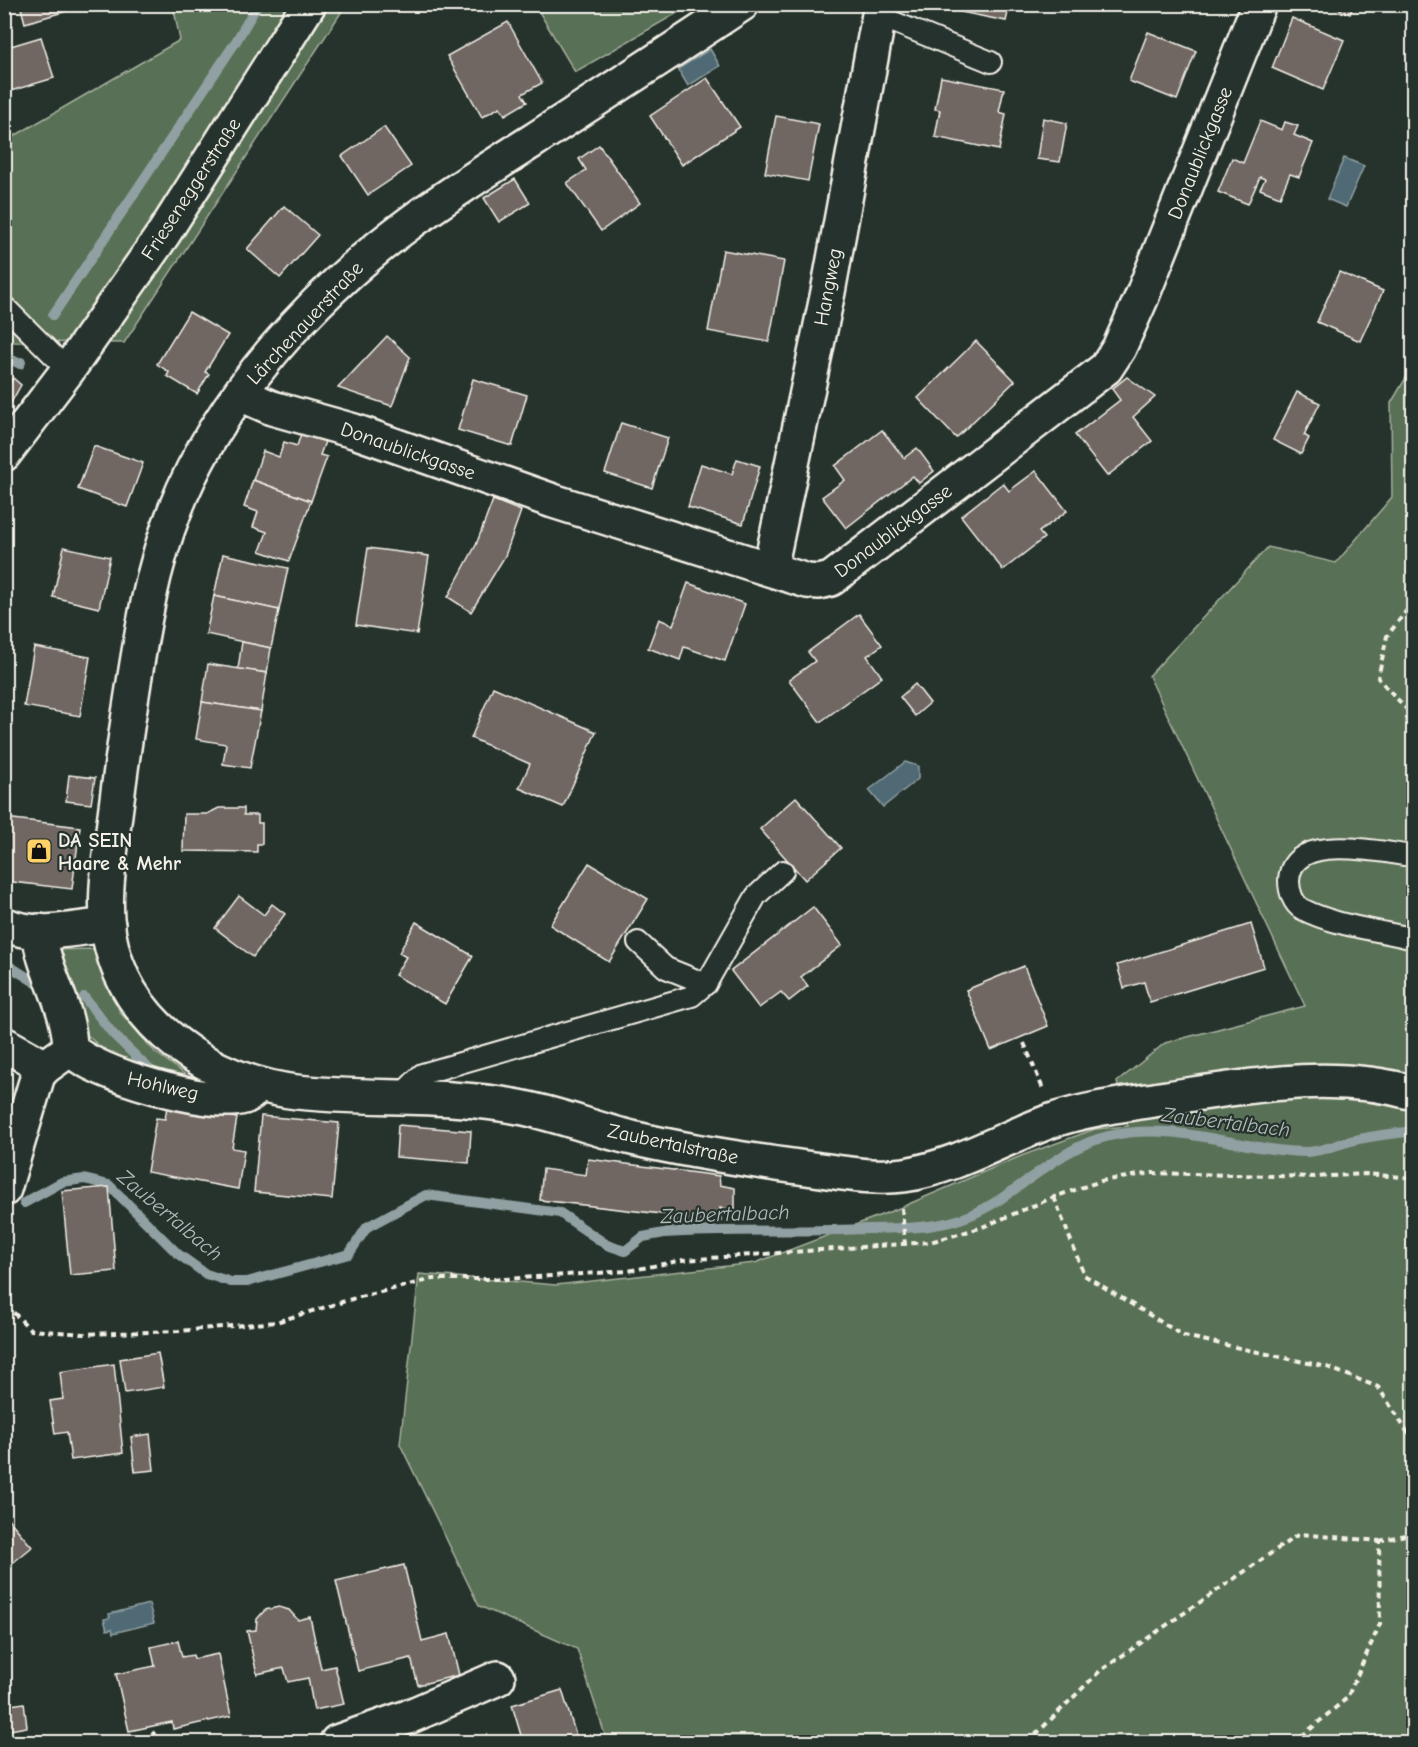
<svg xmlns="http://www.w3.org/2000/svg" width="1418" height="1747" font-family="'Comic Neue',sans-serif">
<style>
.green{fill:#597055;stroke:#a6b09e;stroke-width:1.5}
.water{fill:#4f6a74;stroke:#91a0a2;stroke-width:1.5}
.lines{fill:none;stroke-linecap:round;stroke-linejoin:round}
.stream{stroke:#91a0a2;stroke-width:10}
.building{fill:#6f6662;stroke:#f4f1e8;stroke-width:1.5}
.lane-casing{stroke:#f4f1e8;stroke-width:24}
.street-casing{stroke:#f4f1e8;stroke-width:38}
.path{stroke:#f4f1e8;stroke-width:4;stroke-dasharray:6 4.5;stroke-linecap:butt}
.lane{stroke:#26332d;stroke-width:20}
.street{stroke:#26332d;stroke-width:33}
.labels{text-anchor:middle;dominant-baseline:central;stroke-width:4.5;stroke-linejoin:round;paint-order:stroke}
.street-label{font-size:20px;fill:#f4f1e8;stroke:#26332d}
.poi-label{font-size:20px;font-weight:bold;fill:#f4f1e8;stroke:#26332d;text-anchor:start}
.water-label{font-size:21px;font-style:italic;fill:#b2bbba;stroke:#26332d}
</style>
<rect width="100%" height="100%" fill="#26332d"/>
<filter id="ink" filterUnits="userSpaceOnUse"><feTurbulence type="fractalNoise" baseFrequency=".0167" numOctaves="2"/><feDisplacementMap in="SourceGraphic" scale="12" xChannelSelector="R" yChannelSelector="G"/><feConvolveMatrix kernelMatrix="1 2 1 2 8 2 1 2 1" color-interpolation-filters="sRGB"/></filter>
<g filter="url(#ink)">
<!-- green -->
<g class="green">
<polygon points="173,5 346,5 124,343 12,342 4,311 4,142 180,40"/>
<polygon points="685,5 686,8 575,72 535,5"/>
<polygon points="1413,366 1413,1742 603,1742 605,1735 577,1649 479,1606 400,1444 419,1274 556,1285 755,1263 897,1209 1021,1156 1095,1129 1128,1126 1117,1082 1165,1043 1305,1006 1149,676 1268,547 1336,563 1392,497 1391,403"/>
<polygon points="95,949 120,1012 155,1052 198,1084 111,1057 86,1034 74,1000 47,950"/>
</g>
<!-- water -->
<g class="water">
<polygon points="710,49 720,66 688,86 678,69"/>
<polygon points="1344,158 1364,166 1346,207 1327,199"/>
<polygon points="905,762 918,766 918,779 883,807 869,790"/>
<polygon points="149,1604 154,1623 113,1633 112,1629 107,1630 104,1619 110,1618 109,1614"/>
</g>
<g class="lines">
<!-- stream -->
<g class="stream">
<polyline points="53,315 235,43 258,4"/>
<polyline points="4,356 20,364 21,362"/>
<polyline points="6,964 38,984"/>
<polyline points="84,997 113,1034 149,1069"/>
<path d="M24,1203L62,1182L84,1179L109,1185L178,1254L206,1274L231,1282H247L349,1254L367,1227L426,1195L560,1213L607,1245L625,1251L643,1237L664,1233C732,1229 801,1232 869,1229C903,1228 939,1229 971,1215C1020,1194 1056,1148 1109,1136C1176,1120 1241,1151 1307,1152C1322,1152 1340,1143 1355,1140C1374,1135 1394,1134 1414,1131"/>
</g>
</g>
<!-- building -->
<g class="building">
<polygon points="20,4 91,4 25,23"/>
<polygon points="947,4 1010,4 1006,21 946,9"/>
<polygon points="1326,4 1354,4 1350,14"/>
<polygon points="1292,18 1344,40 1323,90 1272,68"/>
<polygon points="508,22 542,83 522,94 527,102 505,115 500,107 482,117 447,56"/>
<polygon points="1148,32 1196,51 1177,100 1129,81"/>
<polygon points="41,37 54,78 4,93 4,48"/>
<polygon points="941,77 1004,89 999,112 1006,114 999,150 935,137 940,110 935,109"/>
<polygon points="707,78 740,127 682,165 650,116"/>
<polygon points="776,116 819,124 808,181 765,173"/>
<polygon points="1043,118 1067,123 1060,162 1037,159"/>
<polygon points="1260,121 1282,130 1285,122 1298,126 1294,135 1313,143 1299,177 1290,174 1280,197 1260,189 1265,179 1260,177 1248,204 1218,192 1232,158 1243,163"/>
<polygon points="384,127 411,166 368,195 342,156"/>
<polygon points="599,145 640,203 601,231 567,183 586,170 579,159"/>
<polygon points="515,179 530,203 499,222 484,198"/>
<polygon points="284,206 318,235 280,278 247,249"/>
<polygon points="723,250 784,261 769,342 708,331"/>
<polygon points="1339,272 1383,291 1360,341 1317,322"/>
<polygon points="189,312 228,335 205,372 209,374 197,394 167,376 169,372 157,364"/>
<polygon points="387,336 410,357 392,406 338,388"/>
<polygon points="976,341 1015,381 956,438 918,398"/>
<polygon points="1127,377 1155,397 1133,417 1152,441 1107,476 1075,435 1120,400 1112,389"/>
<polygon points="13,378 21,385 4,415 4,392"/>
<polygon points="473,379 527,395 512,446 458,430"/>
<polygon points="1297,392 1320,403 1304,435 1309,438 1301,454 1273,440"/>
<polygon points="621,423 668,438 652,488 605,473"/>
<polygon points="882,430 904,458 917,448 934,471 919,483 913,476 846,528 822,497 845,480 835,466"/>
<polygon points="302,431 326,439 320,455 327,457 311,501 253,480 263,451 279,457 284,442 297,446"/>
<polygon points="94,446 143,463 127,507 78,489"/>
<polygon points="737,459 760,466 743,524 688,507 701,464 732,474"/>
<polygon points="1036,471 1067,511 1039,532 1044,538 1003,570 961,516 1003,483 1009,491"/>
<polygon points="253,480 311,501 289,561 260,551 267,532 253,527 258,512 244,507"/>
<polygon points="493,500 521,511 505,556 471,612 448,597 476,545"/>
<polygon points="64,547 110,557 99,608 53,597"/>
<polygon points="368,548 429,556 417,634 356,625"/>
<polygon points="223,554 288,568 279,610 214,596"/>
<polygon points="688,583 745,604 725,661 684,647 680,660 648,648 659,619 673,625"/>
<polygon points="214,596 279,610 271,648 206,634"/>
<polygon points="859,614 882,645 867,656 882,677 820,722 789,680 815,661 808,652"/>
<polygon points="242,642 271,648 267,673 238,669"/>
<polygon points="34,647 90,657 80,716 24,706"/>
<polygon points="208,664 267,673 261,711 202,702"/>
<polygon points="915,684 930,703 915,716 900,697"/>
<polygon points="493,687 596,732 563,807 519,788 530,764 471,738"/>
<polygon points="202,702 261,711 250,768 223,764 226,744 196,739"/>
<polygon points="69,775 95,778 91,804 66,801"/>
<polygon points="796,797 841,848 805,880 760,829"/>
<polygon points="219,808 244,808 244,815 258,815 258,823 262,823 262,844 257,844 257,852 183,851 184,814 207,814"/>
<polygon points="5,818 80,827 72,889 4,881"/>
<polygon points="589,863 648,899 609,962 550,925"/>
<polygon points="239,896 264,915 272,904 285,914 253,957 215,928"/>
<polygon points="813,907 842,945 801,977 808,986 789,1001 781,992 759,1008 731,971"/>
<polygon points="416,922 473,956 445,1004 395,975 406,957 399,953"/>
<polygon points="1251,924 1264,967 1150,1002 1144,982 1124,988 1117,965"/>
<polygon points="1024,966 1048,1026 991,1050 966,990"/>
<polygon points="216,1106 215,1115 237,1118 232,1148 244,1150 238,1189 147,1172 156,1118 165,1119 167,1107 183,1110"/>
<polygon points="261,1116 339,1123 332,1199 254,1192"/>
<polygon points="398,1125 471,1131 469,1163 396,1157"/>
<polygon points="588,1159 719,1176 720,1185 735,1188 735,1211 720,1208 721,1221 669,1226 670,1215 540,1200 543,1169 586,1175"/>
<polygon points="109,1187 116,1271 70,1275 62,1191"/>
<polygon points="158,1353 164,1387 125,1393 120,1359"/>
<polygon points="114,1364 123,1453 71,1460 67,1432 55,1434 50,1401 63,1399 60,1372"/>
<polygon points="150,1434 154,1470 135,1472 131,1437"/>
<polygon points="4,1514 32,1547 4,1570"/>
<polygon points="404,1565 422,1641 449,1634 459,1675 418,1685 411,1658 358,1671 336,1581"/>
<polygon points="279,1607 289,1610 298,1620 310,1617 321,1669 335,1666 344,1704 314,1710 308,1678 288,1682 284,1668 257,1674 247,1631 256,1630 257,1619 265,1610"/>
<polygon points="178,1641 182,1657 193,1655 194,1659 218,1654 231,1716 173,1729 172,1722 129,1731 116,1674 155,1666 151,1647"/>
<polygon points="562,1690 578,1742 523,1742 512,1705"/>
<polygon points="24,1703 27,1727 4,1731 4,1706"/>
</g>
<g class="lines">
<!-- lane casing -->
<g class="lane-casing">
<g id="lane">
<polyline points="879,16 991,62"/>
<polyline points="4,306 68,370"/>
<path d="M1414,856C1382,853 1290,830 1289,881C1289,891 1293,904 1302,909C1335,926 1378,930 1414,939"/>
<polyline points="638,942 666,968 706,984"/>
<polyline points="408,1097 408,1088 422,1074 692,996 706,984 756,896 783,871"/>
</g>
</g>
<!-- street casing -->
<g class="street-casing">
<g id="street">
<path d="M742,4C673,50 603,95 534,140C493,166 452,192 414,220C316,291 219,397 175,510C149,575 140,645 129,714C123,753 118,791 113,830C109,864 103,901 109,935C125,1025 211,1082 297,1092C370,1100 445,1093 519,1107C557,1114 594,1129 632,1138C691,1152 753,1161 813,1169C843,1173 875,1179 904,1175C956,1167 1003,1138 1051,1121C1089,1108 1128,1104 1167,1098C1249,1086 1332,1070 1414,1093"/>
<polyline points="240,394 272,408 354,431 553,501 807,581 819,582 831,579 1106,368 1119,348 1141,299 1259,4"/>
<polyline points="4,454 68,370 164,233 309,4"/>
<polyline points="770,569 828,292 881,4"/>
<path d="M4,924C35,939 75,928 108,925"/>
<path d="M39,931C43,972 70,1007 70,1049C95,1074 210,1108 244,1097C250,1095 254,1090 258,1085"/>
<polyline points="4,1044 45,1067"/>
<polyline points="4,1189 38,1075 45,1067 70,1049"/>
<polyline points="337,1742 408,1717 498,1678"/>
</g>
</g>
<!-- path -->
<g class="path">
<polyline points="1414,601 1387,636 1378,678 1414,717"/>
<polyline points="1024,1043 1043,1089"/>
<polyline points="1054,1197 1084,1275 1184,1336 1327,1367 1378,1387 1414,1442"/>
<polyline points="902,1208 905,1246"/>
<polyline points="4,1310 11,1310 31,1330 84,1334 179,1331 276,1322 352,1299 433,1279 505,1279 628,1271 683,1260 930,1242 980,1228 1054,1197 1101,1181 1152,1173 1315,1177 1366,1174 1414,1178"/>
<polyline points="1379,1541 1414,1533"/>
<polyline points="144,1742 155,1732"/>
<polyline points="1028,1742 1100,1671 1299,1534 1379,1541 1380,1624 1347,1698 1295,1742"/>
</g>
<!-- lane -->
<use href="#lane" class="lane"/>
<!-- street -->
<use href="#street" class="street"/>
</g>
</g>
<!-- icons -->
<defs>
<g id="shop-square" transform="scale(1.35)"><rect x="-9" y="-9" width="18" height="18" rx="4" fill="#ffd166" stroke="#26332d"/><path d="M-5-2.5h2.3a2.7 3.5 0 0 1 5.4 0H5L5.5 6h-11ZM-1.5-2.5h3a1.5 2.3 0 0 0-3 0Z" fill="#111"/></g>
</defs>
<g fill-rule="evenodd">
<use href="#shop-square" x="39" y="851"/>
</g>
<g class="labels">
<!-- street labels -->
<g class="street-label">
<text transform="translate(1200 153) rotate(-68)">Donaublickgasse</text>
<text transform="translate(191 189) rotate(-57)">Frieseneggerstraße</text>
<text transform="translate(828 287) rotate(-79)">Hangweg</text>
<text transform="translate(305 323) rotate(-47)">Lärchenauerstraße</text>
<text transform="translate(408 451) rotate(19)">Donaublickgasse</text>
<text transform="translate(893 531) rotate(-37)">Donaublickgasse</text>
<text transform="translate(163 1086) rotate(13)">Hohlweg</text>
<text transform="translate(673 1144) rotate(12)">Zaubertalstraße</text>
</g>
<!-- poi labels -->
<g class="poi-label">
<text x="58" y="840">DA SEIN<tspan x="58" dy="23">Haare &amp; Mehr</tspan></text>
</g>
<!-- water labels -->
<g class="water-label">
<text transform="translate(1226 1122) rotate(7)">Zaubertalbach</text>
<text transform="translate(725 1214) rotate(-2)">Zaubertalbach</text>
<text transform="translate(170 1215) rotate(40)">Zaubertalbach</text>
</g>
</g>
<!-- margin -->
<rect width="1418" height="1747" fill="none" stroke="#26332d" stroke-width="24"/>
<rect x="12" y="12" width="1394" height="1723" fill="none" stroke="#f4f1e8" stroke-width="2" filter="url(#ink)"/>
</svg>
